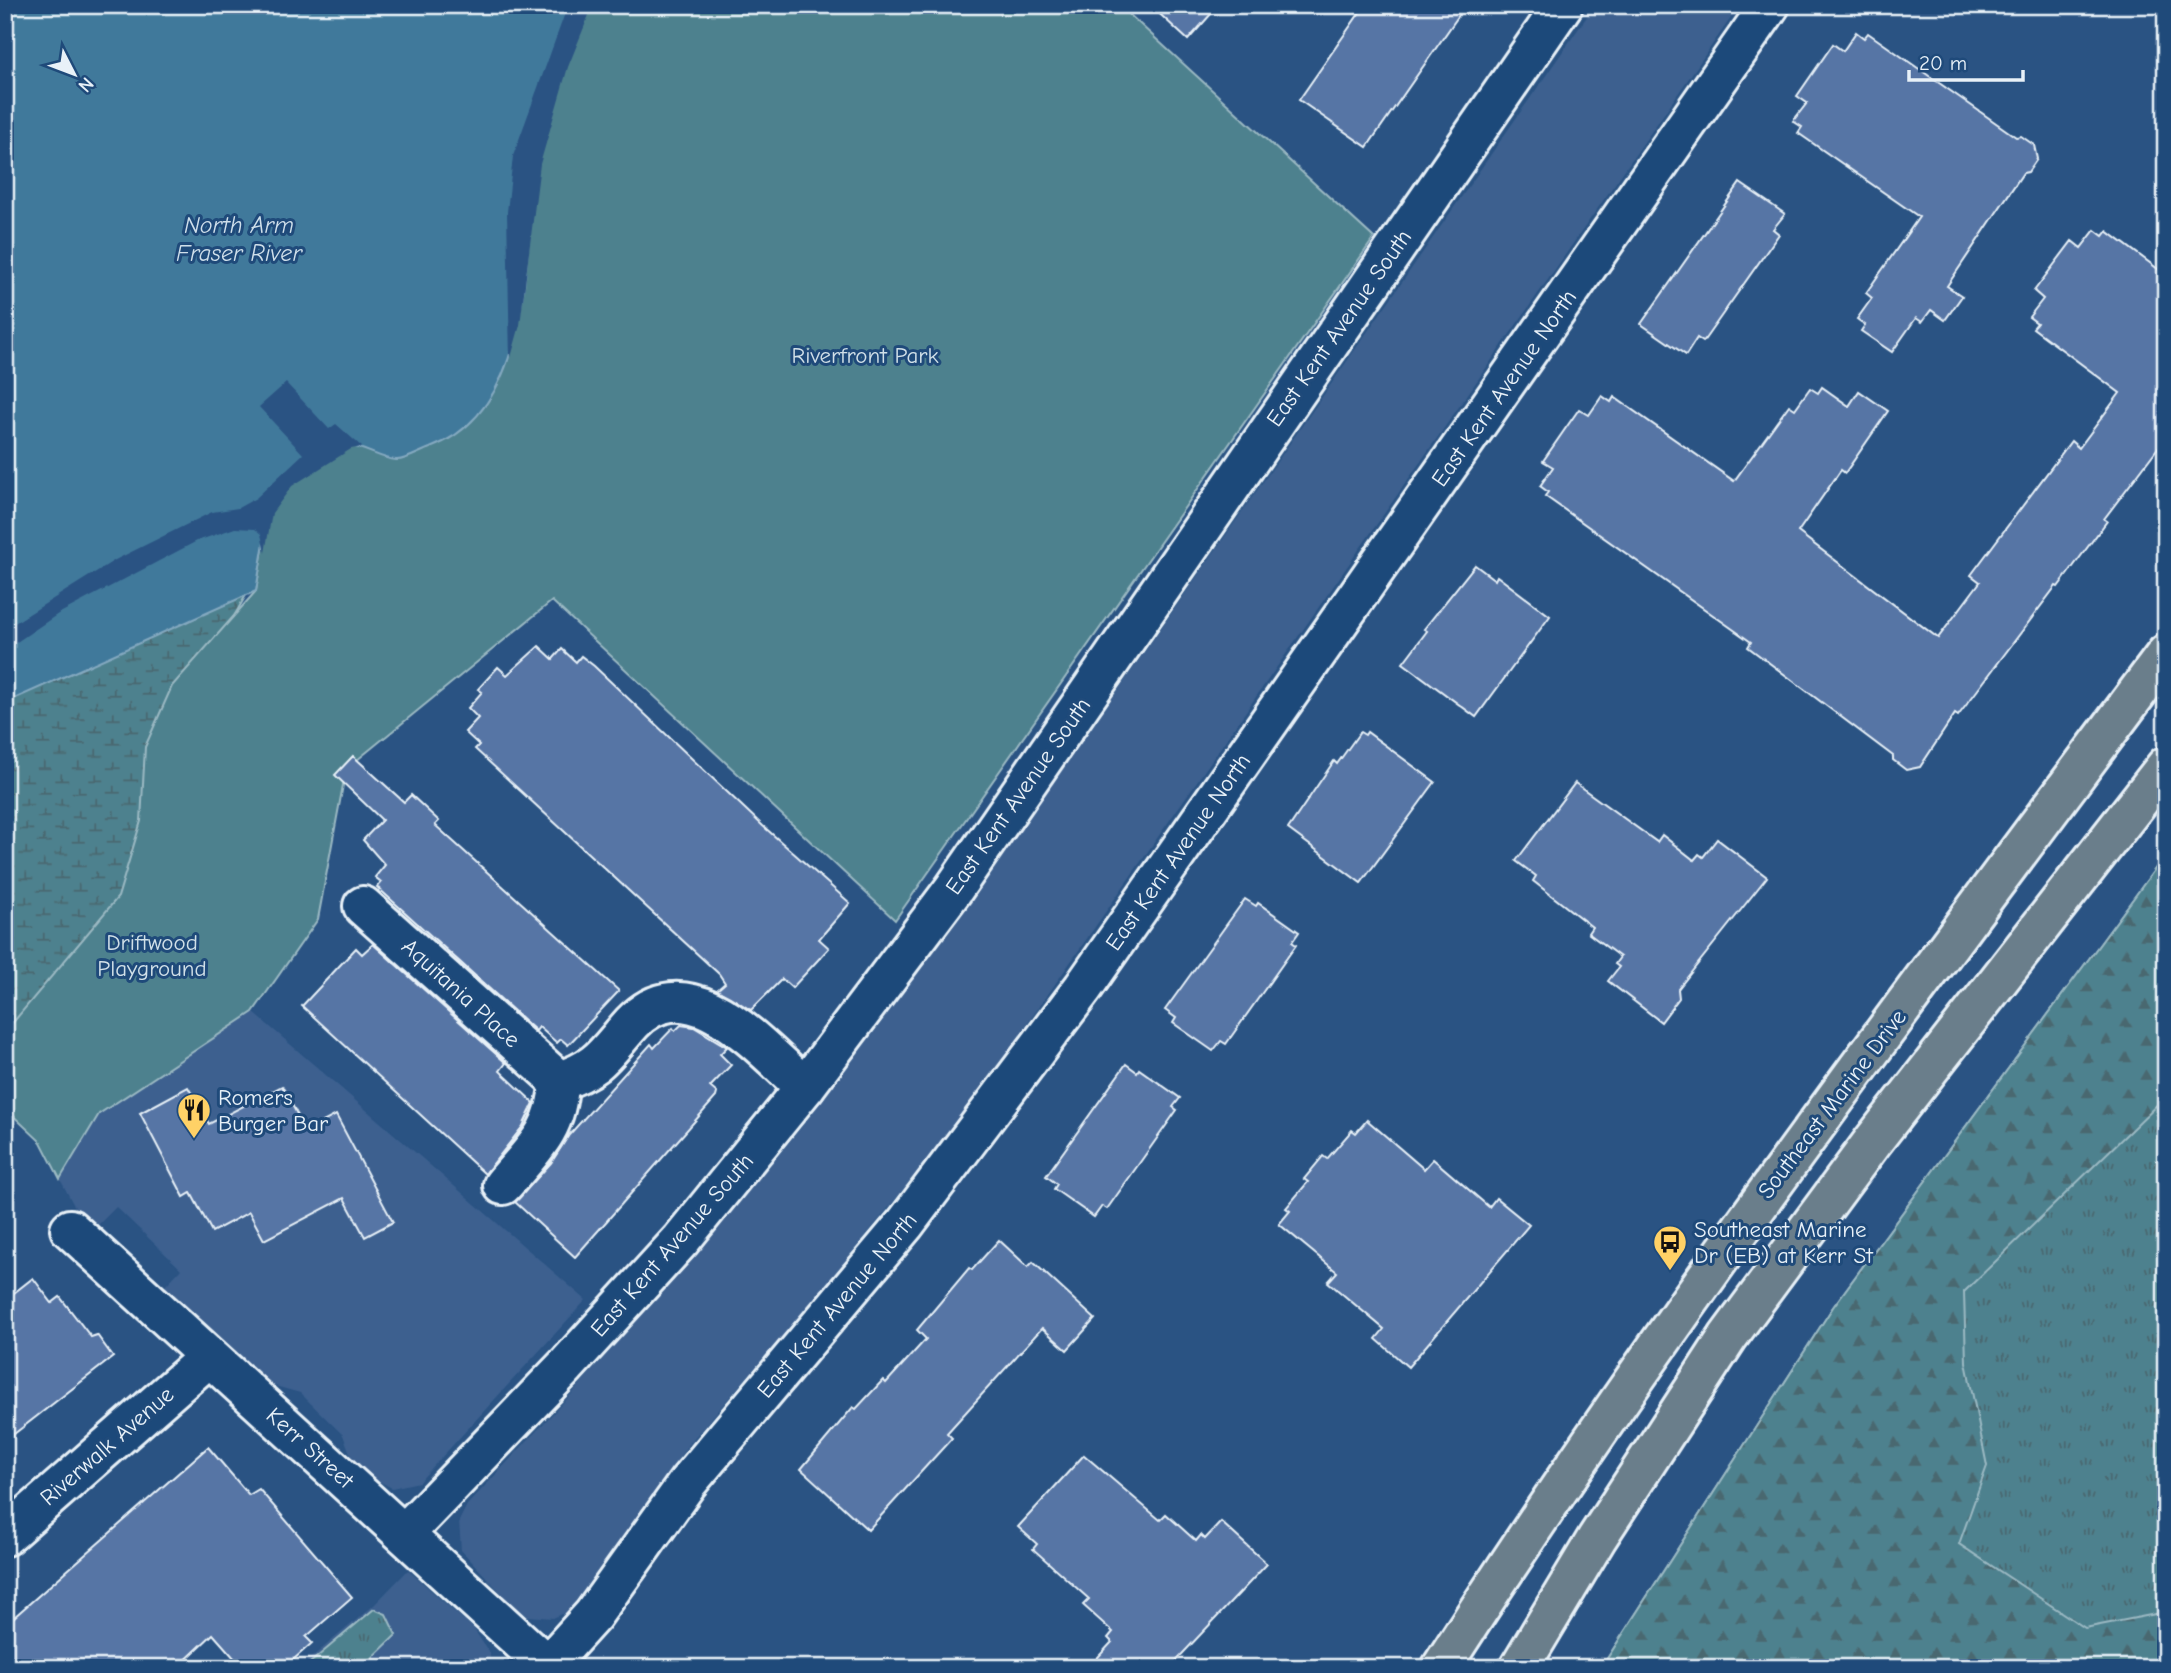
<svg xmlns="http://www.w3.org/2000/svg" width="2171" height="1673" font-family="'Comic Neue',sans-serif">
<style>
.built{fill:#3c608f}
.grass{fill:url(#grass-tufts);stroke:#9bb9c3;stroke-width:2}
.forest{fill:url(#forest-firs);stroke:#9bb9c3;stroke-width:2}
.wetland{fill:url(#wetland-marsh);stroke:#9bb9c3;stroke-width:2}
.park{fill:#4e818e;stroke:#9bb9c3;stroke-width:2}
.water{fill:#41799b;stroke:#84a9c0;stroke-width:2}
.pier{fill:#2a5383}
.building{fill:#5775a5;stroke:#e8f1f8;stroke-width:2}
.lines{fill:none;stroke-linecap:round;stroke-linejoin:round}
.street-casing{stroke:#e8f1f8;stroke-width:44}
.primary-casing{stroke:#e8f1f8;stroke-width:44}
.street{stroke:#1f4a7a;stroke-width:38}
.primary{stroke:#6b7e8b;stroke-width:38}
.labels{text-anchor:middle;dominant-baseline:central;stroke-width:6;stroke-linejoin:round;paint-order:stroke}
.street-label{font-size:23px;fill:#e8f1f8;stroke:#1f4a7a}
.park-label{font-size:23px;fill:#d1e0e8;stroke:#1f4a7a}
.poi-label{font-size:23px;fill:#e8f1f8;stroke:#1f4a7a;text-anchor:start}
.water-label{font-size:24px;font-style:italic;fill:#cfdfea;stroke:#1f4a7a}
</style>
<defs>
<pattern id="grass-tufts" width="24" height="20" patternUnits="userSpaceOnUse" patternTransform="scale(1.75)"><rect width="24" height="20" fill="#4e818e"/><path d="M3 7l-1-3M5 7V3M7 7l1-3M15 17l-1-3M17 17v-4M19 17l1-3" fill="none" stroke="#4a676f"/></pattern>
<pattern id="forest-firs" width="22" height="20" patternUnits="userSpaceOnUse" patternTransform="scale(1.75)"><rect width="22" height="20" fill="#4e818e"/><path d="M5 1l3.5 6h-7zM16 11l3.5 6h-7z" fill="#4a676f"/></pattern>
<pattern id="wetland-marsh" width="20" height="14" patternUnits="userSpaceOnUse" patternTransform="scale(1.75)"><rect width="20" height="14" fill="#4e818e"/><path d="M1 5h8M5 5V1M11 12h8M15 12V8" fill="none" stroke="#4a676f"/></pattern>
</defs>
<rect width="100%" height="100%" fill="#2a5383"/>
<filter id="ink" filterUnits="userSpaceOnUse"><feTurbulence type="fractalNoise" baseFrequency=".0143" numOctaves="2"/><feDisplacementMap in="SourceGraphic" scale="14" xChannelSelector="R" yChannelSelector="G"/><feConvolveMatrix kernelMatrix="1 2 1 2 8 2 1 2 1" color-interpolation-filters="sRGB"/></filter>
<g filter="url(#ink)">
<!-- built -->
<g class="built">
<polygon points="1595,5 1740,5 995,1070 902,1191 801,1315 688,1445 577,1602 569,1611 553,1618 527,1616 512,1605 461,1550 459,1521 467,1505 574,1391 707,1240 800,1129 881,1023 1010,845"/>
<polygon points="253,1012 586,1300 419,1482 392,1488 365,1474 353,1461 343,1435 300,1393 268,1384 208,1327 182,1310 165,1291 166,1285 181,1269 116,1207 95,1228 80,1217 60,1179 98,1114"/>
<polygon points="408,1570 474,1629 490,1654 490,1668 299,1668 374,1605"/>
</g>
<!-- grass -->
<g class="grass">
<polygon points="2166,854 2166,1668 1601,1668 1833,1307"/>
<polygon points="374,1609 386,1614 396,1635 362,1668 304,1668"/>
</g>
<!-- forest -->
<polygon class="forest" points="2166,854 2166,1096 1964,1292 1966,1362 1987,1466 1959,1544 2085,1628 2166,1612 2166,1668 1601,1668 1833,1307"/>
<!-- wetland -->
<polygon class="wetland" points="261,534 267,558 224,634 128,898 5,1045 5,650"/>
<!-- park -->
<polygon class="park" points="589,5 1119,5 1374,238 895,920 552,601 346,769 318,919 253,1012 99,1114 60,1179 41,1142 5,1108 5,1032 118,897 141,821 145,747 172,686 256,591 269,512 289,484 351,446 362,447 537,164 565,66"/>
<!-- water -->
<path class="water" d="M5,5H589C568,57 545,111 537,166C522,257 535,409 430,448C421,451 405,461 396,460C381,459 366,448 350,446L289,484L269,512L256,591L5,703Z"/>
<!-- pier -->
<g class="pier">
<polygon points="568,5 593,5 568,67 540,164 520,325 510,361 507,212 513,156"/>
<polygon points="286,383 329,429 336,424 362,447 351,449 292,486 272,513 265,553 261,534 255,529 235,528 197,541 58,614 5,650 5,629 115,560 212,512 238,508 256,498 303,454 259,407"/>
</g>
<!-- building -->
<g class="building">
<polygon points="1150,5 1219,5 1188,40"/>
<polygon points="1365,5 1466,5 1367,147 1299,100"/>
<polygon points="1856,32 1864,38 1868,33 2016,137 2021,136 2034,145 2037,159 2028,172 2023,173 1947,286 1962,296 1945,320 1931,310 1922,322 1916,318 1892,352 1861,331 1865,325 1857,319 1872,298 1866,293 1919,217 1798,133 1802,127 1793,121 1807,103 1797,96 1833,44 1843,51"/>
<polygon points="1740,183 1785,214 1773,229 1779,234 1703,342 1697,338 1686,355 1641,324"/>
<polygon points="2095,230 2103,236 2107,231 2166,275 2166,437 2104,519 2107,521 2058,587 2056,586 1958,716 1955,714 1920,767 1906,770 1893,760 1893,756 1748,647 1751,642 1545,496 1548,492 1540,486 1553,467 1543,461 1579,409 1589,415 1602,396 1611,402 1614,397 1734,481 1789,405 1795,409 1810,388 1818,393 1822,387 1849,406 1859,391 1888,411 1845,473 1841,470 1798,532 1938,638 1980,582 1971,575 2071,441 2079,448 2120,393 2033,328 2037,323 2029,317 2043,299 2034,291 2072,241 2081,248"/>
<polygon points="1475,565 1495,580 1497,576 1550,616 1476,717 1403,663 1427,631 1424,629"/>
<polygon points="539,646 553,659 562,649 576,662 581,656 594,666 763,826 850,903 819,939 829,948 792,988 782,979 751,1010 717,990 725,983 719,974 475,749 479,745 465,732 478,718 468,708 482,692 478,689 498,667 507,675"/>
<polygon points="1360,732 1365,735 1367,732 1435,782 1361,883 1288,829 1334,761 1337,764"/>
<polygon points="353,756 404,802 411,795 439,821 435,825 619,991 568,1045 561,1039 557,1043 539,1027 536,1031 377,887 381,882 375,877 385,865 363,840 382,820 335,775"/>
<polygon points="1575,783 1657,842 1662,835 1694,860 1699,854 1703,857 1717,839 1767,877 1678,989 1679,998 1661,1022 1608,981 1619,967 1615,964 1620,957 1588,933 1592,927 1533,881 1536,876 1516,861"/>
<polygon points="1245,899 1256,906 1258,903 1299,932 1292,942 1296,945 1226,1044 1221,1041 1213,1051 1173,1023 1176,1018 1165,1010"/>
<polygon points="373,944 506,1063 500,1071 534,1103 523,1126 485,1174 302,1006 356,948 362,954"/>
<polygon points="681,1025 694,1027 727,1047 720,1054 731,1065 710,1087 717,1093 716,1097 575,1257 515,1202 551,1163 569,1135 651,1044 654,1048 673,1028 675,1031"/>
<polygon points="1126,1064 1137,1072 1139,1069 1180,1098 1173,1107 1177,1110 1107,1209 1102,1206 1094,1217 1054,1189 1057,1184 1046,1176"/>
<polygon points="282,1086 306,1131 336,1115 393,1222 365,1237 344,1198 264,1240 249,1212 212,1232 191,1193 184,1197 140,1113 188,1087 209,1124"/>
<polygon points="1367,1120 1424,1169 1433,1159 1489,1207 1496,1198 1529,1225 1408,1367 1376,1339 1384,1329 1328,1282 1337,1272 1279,1224 1290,1211 1286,1208 1308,1182 1304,1179 1323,1156 1327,1159 1352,1130 1356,1133"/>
<polygon points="999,1240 1028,1267 1033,1262 1095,1319 1067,1350 1042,1328 947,1433 952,1438 868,1530 801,1469 853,1407 856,1409 883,1380 886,1383 926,1339 917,1330 969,1268 972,1270"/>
<polygon points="33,1278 52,1303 60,1297 91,1337 97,1335 113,1357 5,1441 5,1300"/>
<polygon points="208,1447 249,1495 259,1489 352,1597 306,1637 312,1643 284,1668 243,1668 213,1634 177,1668 5,1668 5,1625"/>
<polygon points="1084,1455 1160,1520 1166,1514 1196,1541 1201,1535 1205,1539 1221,1522 1267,1564 1169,1668 1088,1668 1112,1642 1108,1638 1113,1632 1083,1605 1089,1599 1033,1549 1037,1544 1018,1527"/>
</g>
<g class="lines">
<!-- street casing -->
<g class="street-casing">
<g id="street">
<path d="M363,906L559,1081C600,1068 605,1053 632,1023C690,961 763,1051 805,1087"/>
<path d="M503,1185C533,1150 558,1129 559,1081"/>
<polyline points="70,1229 550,1668"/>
<polyline points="405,1533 566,1366 681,1240 805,1087 953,890 1563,5"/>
<polyline points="5,1536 209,1357"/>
<polyline points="545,1668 593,1615 688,1482 905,1224 1083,988 1770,5"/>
</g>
</g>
<!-- primary casing -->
<g class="primary-casing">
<g id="primary">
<path d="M1441,1668C1665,1318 1918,987 2166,654"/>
<polyline points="1519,1668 1597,1538 1728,1337 1873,1141 2166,766"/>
</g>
</g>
<!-- street -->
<use href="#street" class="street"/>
<!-- primary -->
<use href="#primary" class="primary"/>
</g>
</g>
<!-- icons -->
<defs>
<g id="restaurant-pin" transform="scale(1.75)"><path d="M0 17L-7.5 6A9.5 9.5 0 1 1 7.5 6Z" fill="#ffd166" stroke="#1f4a7a"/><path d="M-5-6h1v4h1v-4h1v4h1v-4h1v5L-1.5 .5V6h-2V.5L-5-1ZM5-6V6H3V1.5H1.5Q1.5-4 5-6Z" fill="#111"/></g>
<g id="bus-pin" transform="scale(1.75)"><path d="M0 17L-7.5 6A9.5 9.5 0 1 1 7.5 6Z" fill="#ffd166" stroke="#1f4a7a"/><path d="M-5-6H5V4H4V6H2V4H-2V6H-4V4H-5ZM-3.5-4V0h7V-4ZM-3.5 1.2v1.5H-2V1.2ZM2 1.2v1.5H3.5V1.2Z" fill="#111"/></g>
</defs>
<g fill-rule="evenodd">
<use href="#restaurant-pin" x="194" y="1110"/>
<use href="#bus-pin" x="1670" y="1242"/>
</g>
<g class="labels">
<!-- street labels -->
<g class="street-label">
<text transform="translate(1339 328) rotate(-55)">East Kent Avenue South</text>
<text transform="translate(1504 388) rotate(-55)">East Kent Avenue North</text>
<text transform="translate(1018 796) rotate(-55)">East Kent Avenue South</text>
<text transform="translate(1178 852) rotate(-55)">East Kent Avenue North</text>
<text transform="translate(461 993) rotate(42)">Aquitania Place</text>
<text transform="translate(1832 1104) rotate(-53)">Southeast Marine Drive</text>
<text transform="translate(672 1245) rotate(-49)">East Kent Avenue South</text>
<text transform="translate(837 1305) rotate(-50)">East Kent Avenue North</text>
<text transform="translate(107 1446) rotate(-41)">Riverwalk Avenue</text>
<text transform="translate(310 1448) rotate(42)">Kerr Street</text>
</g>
<!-- park labels -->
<g class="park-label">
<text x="865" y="355">Riverfront Park</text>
<text x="152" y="942">Driftwood<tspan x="152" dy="26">Playground</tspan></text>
</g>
<!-- poi labels -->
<g class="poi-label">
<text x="218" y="1097">Romers<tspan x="218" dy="26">Burger Bar</tspan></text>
<text x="1694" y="1229">Southeast Marine<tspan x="1694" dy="26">Dr (EB) at Kerr St</tspan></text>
</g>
<!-- water labels -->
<g class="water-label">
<text x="239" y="225">North Arm<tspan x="239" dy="28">Fraser River</tspan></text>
</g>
</g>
<!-- margin -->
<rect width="2171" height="1673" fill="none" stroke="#1f4a7a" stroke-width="28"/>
<rect x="14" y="14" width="2143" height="1645" fill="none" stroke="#e8f1f8" stroke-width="2.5" filter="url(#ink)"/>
<!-- north arrow -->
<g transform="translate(74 74) rotate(132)" stroke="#1f4a7a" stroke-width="5" paint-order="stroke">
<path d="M0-5L12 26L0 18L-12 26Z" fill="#e8f1f8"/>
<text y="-10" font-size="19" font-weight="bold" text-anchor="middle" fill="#e8f1f8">N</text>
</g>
<!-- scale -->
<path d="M1909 70v10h114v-10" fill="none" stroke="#e8f1f8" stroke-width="3.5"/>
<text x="1919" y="70" font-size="21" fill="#e8f1f8" stroke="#1f4a7a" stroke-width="5" paint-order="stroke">20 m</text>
</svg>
